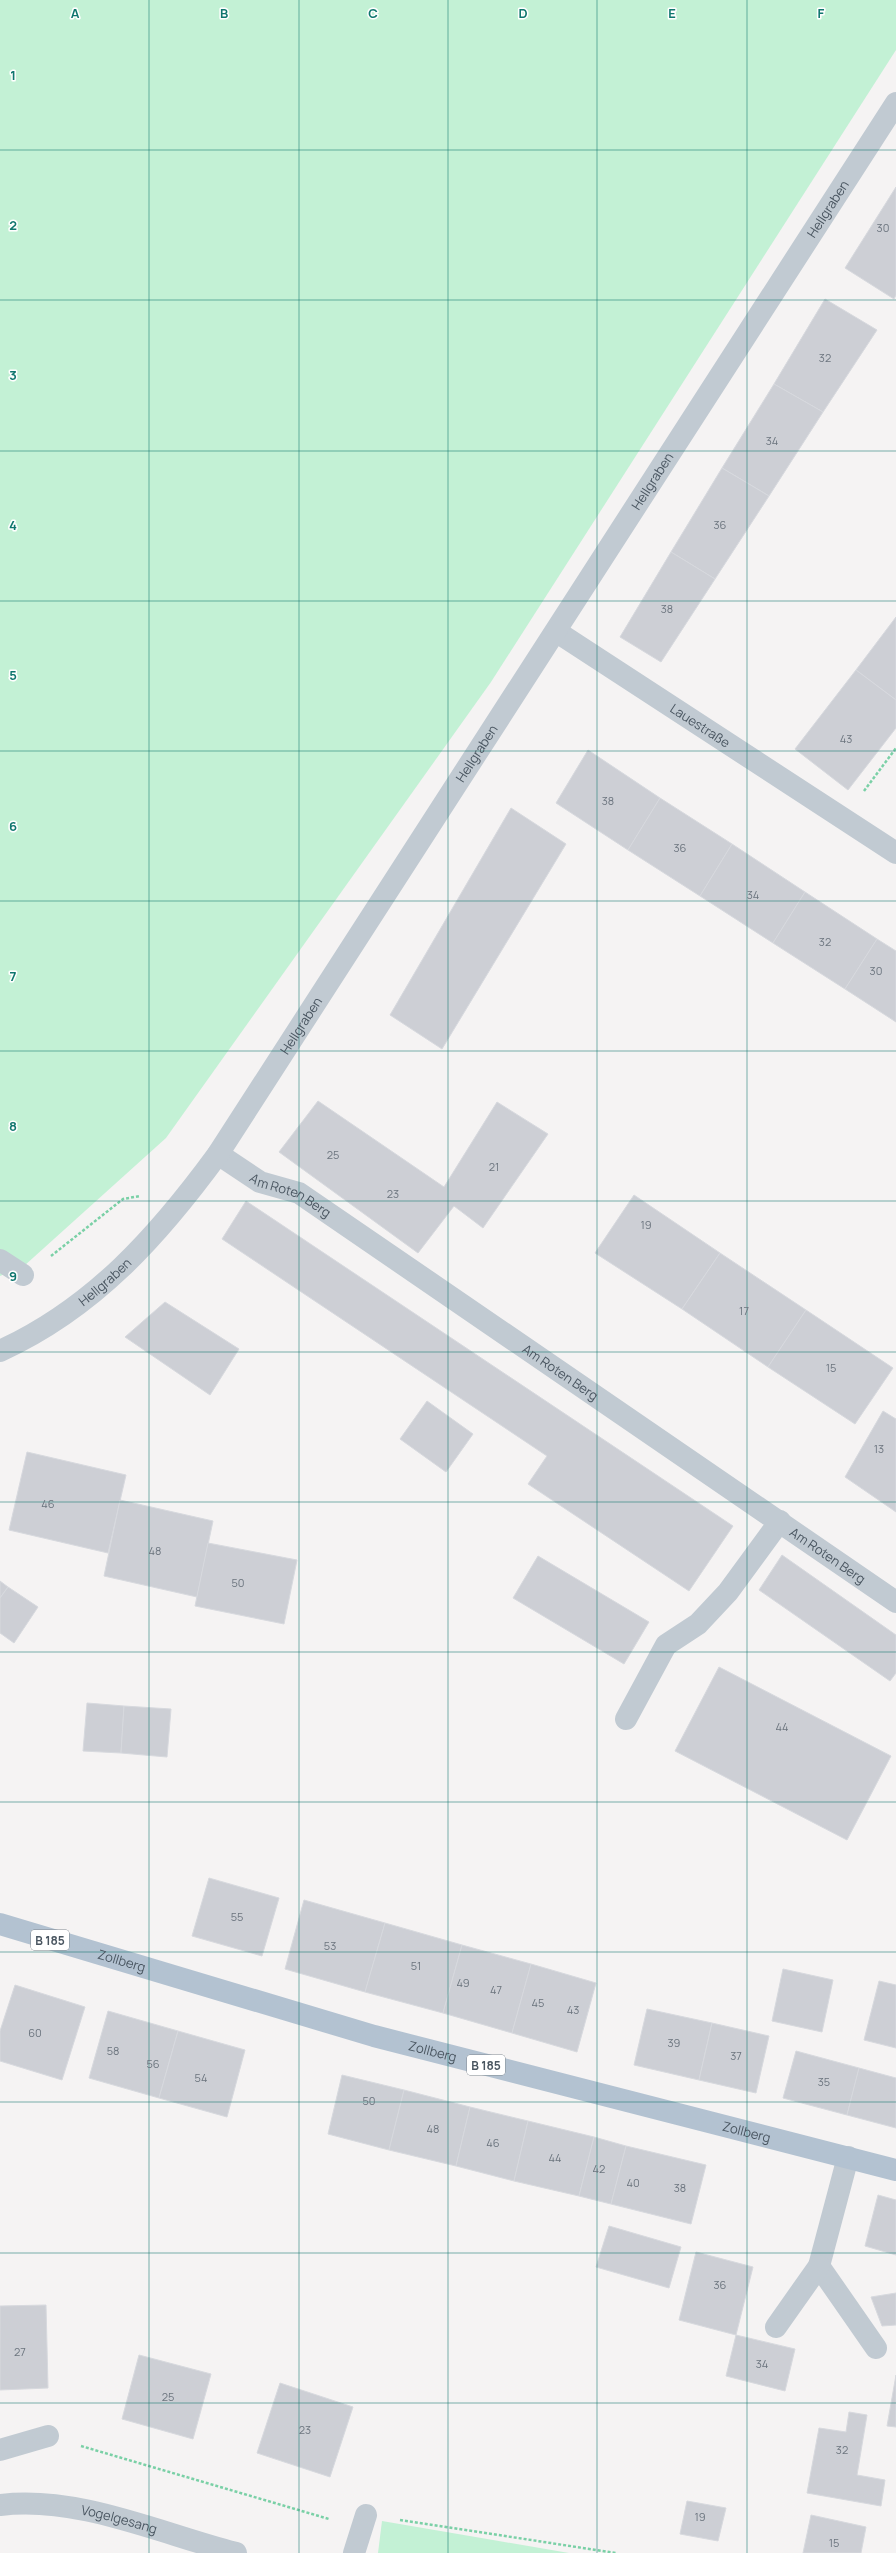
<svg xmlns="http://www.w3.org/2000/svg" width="896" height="2553" font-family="Manrope,sans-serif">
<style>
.green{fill:#c3f1d5}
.building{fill:#cdcfd5;stroke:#d7d9de}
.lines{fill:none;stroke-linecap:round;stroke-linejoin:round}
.path{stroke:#7ad0a6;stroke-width:2.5;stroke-dasharray:3 2;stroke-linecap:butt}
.service{stroke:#c1cad2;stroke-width:22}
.minor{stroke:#c1cad2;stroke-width:22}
.primary{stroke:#b3c2d1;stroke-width:22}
.grid{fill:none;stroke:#0f766e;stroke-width:1;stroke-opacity:0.55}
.labels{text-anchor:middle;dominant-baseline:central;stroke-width:3;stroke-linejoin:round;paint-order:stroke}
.number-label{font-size:11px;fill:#6b747e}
.shield{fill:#fff;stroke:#808990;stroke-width:1}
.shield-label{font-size:12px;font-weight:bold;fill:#4a5661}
.street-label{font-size:13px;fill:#4a5661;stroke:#fff}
.grid-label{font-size:13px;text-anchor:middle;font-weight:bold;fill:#0f766e;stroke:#fff;stroke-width:3;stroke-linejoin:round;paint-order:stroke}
</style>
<rect width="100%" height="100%" fill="#f5f3f3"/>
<!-- green -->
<g class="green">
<polygon points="0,0 896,0 896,50 491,682 166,1138 24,1266 0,1276"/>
<polygon points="382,2521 569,2553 378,2553"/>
</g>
<!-- building -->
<g class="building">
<polygon points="896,187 896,295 894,299 845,268"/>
<polygon points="825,299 877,330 823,412 774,384"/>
<polygon points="774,384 823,412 769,496 722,468"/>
<polygon points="722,468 769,496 715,579 671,552"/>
<polygon points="671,552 715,579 661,662 620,637"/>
<polygon points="896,617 896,700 856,670"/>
<polygon points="856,670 896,700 896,728 848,790 795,749"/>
<polygon points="588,750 660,798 628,850 556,803"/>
<polygon points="660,798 732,844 700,896 628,850"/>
<polygon points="511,808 566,844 442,1049 390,1015"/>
<polygon points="732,844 805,892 773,943 700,896"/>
<polygon points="805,892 877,939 845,989 773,943"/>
<polygon points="877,939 896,951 896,1022 845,989"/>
<polygon points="318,1101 444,1187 497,1102 548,1134 483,1228 454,1206 418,1253 279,1152"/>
<polygon points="634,1195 720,1253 682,1309 595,1253"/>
<polygon points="246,1201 733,1526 689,1591 528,1484 547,1456 222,1239"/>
<polygon points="720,1253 806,1310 768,1367 682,1309"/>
<polygon points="165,1302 239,1349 210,1395 125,1337"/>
<polygon points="806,1310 893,1368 855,1424 768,1367"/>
<polygon points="427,1401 473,1434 446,1472 400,1439"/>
<polygon points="883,1411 896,1419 896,1512 845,1477"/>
<polygon points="27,1452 126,1475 108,1553 9,1530"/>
<polygon points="120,1500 213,1521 197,1597 104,1576"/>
<polygon points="208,1543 297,1560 284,1624 195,1606"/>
<polygon points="782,1555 896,1635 896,1673 890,1681 759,1590"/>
<polygon points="538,1556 649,1622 624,1664 513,1598"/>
<polygon points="0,1581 8,1587 0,1598"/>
<polygon points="8,1587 38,1607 14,1643 0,1633 0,1598"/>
<polygon points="719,1667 891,1756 847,1840 675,1751"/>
<polygon points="87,1703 124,1706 121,1753 83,1751"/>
<polygon points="124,1706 171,1709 167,1757 121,1753"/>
<polygon points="209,1878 279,1898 262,1956 192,1936"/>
<polygon points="304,1900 385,1923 365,1992 285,1969"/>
<polygon points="385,1923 462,1945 443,2013 365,1992"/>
<polygon points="462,1945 531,1964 512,2033 443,2013"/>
<polygon points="531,1964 596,1983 577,2052 512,2033"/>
<polygon points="783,1969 833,1980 822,2032 772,2021"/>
<polygon points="879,1981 896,1985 896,2048 864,2040"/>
<polygon points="15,1985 85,2007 62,2080 0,2061 0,2031"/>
<polygon points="647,2009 712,2023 699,2080 634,2065"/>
<polygon points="108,2011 178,2031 159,2098 89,2078"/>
<polygon points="712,2023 769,2036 756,2093 699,2080"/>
<polygon points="178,2031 245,2050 227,2117 159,2098"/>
<polygon points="796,2051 859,2068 847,2115 783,2098"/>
<polygon points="859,2068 896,2078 896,2128 847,2115"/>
<polygon points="342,2075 404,2090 389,2150 328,2134"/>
<polygon points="404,2090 470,2107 456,2166 389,2150"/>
<polygon points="470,2107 528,2121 514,2181 456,2166"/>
<polygon points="528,2121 594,2137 579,2196 514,2181"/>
<polygon points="594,2137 626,2146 611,2204 579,2196"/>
<polygon points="626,2146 706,2165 691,2224 611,2204"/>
<polygon points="878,2195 896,2200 896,2255 865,2246"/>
<polygon points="609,2226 681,2247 669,2288 596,2267"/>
<polygon points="696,2252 753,2267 736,2335 679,2320"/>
<polygon points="896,2293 896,2325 882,2326 871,2297"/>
<polygon points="46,2305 48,2388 0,2390 0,2306"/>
<polygon points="736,2335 795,2349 785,2391 726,2376"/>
<polygon points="139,2355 211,2374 193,2439 122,2419"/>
<polygon points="896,2375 896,2427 887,2426"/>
<polygon points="280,2383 353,2407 330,2477 257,2453"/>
<polygon points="849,2412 867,2415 857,2475 885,2480 881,2506 807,2493 819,2428 846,2432"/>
<polygon points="687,2501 726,2508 718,2541 680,2534"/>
<polygon points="811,2515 866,2527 861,2553 803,2553"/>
</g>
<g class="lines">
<!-- path -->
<g class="path">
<polyline points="864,791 896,748"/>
<polyline points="51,1256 123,1199 140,1196"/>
<polyline points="81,2446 329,2519"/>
<polyline points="400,2520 616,2553"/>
</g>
<!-- service -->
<g class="service">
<polyline points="0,1260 23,1275"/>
<polyline points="626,1719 666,1645 698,1624 728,1592 780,1521"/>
<polyline points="848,2157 819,2266 876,2348"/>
<polyline points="776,2327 819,2266"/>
</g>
<!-- minor -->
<g class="minor">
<path id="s1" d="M557,632L896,853"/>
<path id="s2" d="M218,1154L260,1182L299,1193L896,1602"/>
<path id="s3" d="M0,1351C94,1308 158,1236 218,1154L896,103"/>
<polyline points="0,2450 48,2436"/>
<path id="s4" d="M0,2505C77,2495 162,2534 236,2553"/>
<polyline points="354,2553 366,2515"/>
</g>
<!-- primary -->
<path class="primary" id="s5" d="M0,1924L374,2036L896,2170"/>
</g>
<!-- grid -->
<path class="grid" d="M149,0V2553M299,0V2553M448,0V2553M597,0V2553M747,0V2553M0,150H896M0,300H896M0,451H896M0,601H896M0,751H896M0,901H896M0,1051H896M0,1201H896M0,1352H896M0,1502H896M0,1652H896M0,1802H896M0,1952H896M0,2102H896M0,2253H896M0,2403H896"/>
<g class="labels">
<!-- number labels -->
<g class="number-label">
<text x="883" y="227">30</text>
<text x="825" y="357">32</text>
<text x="772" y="440">34</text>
<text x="720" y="524">36</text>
<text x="667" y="608">38</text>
<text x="846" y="738">43</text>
<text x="608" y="800">38</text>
<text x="680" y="847">36</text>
<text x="753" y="894">34</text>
<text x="825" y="941">32</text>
<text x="876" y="970">30</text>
<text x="333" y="1154">25</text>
<text x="494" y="1166">21</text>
<text x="393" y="1193">23</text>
<text x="646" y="1224">19</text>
<text x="744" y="1310">17</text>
<text x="831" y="1367">15</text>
<text x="879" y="1448">13</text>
<text x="48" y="1503">46</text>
<text x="155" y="1550">48</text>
<text x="238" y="1582">50</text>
<text x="782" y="1726">44</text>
<text x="237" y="1916">55</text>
<text x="330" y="1945">53</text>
<text x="416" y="1965">51</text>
<text x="463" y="1982">49</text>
<text x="496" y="1989">47</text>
<text x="538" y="2002">45</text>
<text x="573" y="2009">43</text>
<text x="35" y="2032">60</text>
<text x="674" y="2042">39</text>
<text x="113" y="2050">58</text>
<text x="736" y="2055">37</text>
<text x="153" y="2063">56</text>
<text x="201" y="2077">54</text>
<text x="824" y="2081">35</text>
<text x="369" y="2100">50</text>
<text x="433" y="2128">48</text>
<text x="493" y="2142">46</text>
<text x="555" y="2157">44</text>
<text x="599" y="2168">42</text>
<text x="633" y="2182">40</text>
<text x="680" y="2187">38</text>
<text x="720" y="2284">36</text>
<text x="20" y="2351">27</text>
<text x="762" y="2363">34</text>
<text x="168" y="2396">25</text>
<text x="305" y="2429">23</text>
<text x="842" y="2449">32</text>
<text x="700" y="2516">19</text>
<text x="834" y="2542">15</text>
</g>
<!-- shield labels -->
<g class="shield">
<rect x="31" y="1930" width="38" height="20" rx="3"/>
<rect x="467" y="2055" width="38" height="20" rx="3"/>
</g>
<g class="shield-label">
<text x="50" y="1940">B 185</text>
<text x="486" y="2065">B 185</text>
</g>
<!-- street labels -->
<g class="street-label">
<text stroke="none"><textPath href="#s3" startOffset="1422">Hellgraben</textPath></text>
<text stroke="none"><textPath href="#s3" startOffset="1098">Hellgraben</textPath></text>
<text stroke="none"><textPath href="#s1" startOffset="171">Lauestraße</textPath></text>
<text stroke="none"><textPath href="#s3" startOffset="774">Hellgraben</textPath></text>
<text stroke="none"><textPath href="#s3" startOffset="450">Hellgraben</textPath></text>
<text stroke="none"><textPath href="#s2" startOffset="84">Am Roten Berg</textPath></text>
<text stroke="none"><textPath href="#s3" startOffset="126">Hellgraben</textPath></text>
<text stroke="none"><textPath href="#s2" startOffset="408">Am Roten Berg</textPath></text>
<text stroke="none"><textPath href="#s2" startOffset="732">Am Roten Berg</textPath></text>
<text stroke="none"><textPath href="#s5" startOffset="127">Zollberg</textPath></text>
<text stroke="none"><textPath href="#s5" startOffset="451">Zollberg</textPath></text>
<text stroke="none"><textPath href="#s5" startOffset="775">Zollberg</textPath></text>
<text stroke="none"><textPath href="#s4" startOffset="121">Vogelgesang</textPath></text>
</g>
</g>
<g class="grid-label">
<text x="75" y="18">A</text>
<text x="224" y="18">B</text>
<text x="373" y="18">C</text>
<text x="523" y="18">D</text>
<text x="672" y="18">E</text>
<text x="821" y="18">F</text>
<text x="13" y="80">1</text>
<text x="13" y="230">2</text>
<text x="13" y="380">3</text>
<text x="13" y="530">4</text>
<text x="13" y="680">5</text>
<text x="13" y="831">6</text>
<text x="13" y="981">7</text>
<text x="13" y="1131">8</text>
<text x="13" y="1281">9</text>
</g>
</svg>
